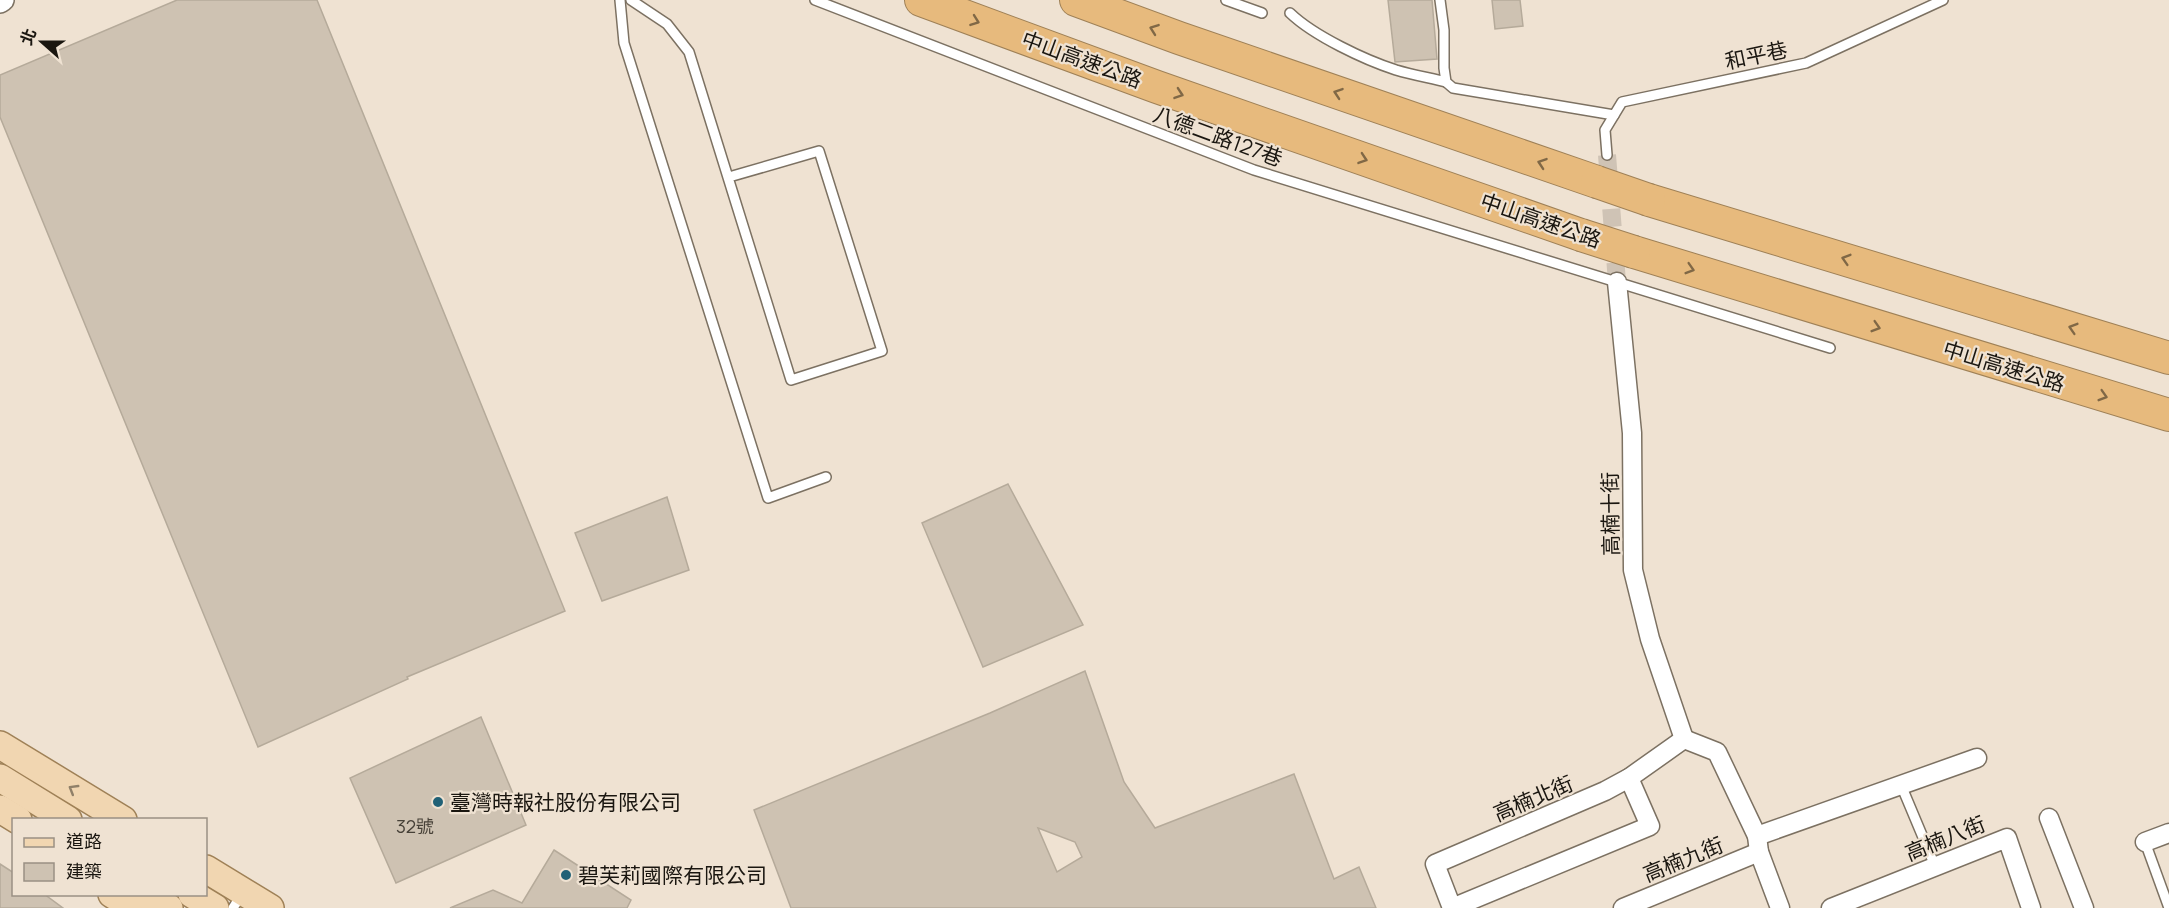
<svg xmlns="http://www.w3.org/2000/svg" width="2169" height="908" font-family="Manrope,'Noto Sans TC',sans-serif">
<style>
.building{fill:#cec2b2;stroke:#b5aa9a;stroke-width:1.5;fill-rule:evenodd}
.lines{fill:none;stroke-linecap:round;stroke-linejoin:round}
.minor-tunnel{stroke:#cfc3b5;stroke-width:18;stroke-dasharray:18 9;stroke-linecap:butt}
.service-casing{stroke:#7c7162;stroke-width:12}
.minor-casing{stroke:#7c7162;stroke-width:21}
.tertiary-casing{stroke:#7c7162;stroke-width:24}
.primary-casing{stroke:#9f8157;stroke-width:30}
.motorway-casing{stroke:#9f8157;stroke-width:34}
.service{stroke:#fff;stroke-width:9}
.minor{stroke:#fff;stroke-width:18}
.tertiary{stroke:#fff;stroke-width:21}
.primary{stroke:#f1d6b1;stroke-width:27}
.motorway{stroke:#e7ba7d;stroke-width:32}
.motorway-bridge-casing{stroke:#9f8157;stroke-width:34;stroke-linecap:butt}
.motorway-bridge{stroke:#e7ba7d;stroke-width:32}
.oneway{stroke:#806846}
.oneway2{stroke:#908069}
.poi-dot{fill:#216176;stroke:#efe2d2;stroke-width:2}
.labels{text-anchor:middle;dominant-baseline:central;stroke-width:4.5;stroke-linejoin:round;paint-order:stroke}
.number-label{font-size:18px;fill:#474138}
.street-label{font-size:21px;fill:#1a1610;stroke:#efe2d2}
.poi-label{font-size:21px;fill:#1a1610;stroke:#efe2d2;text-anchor:start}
</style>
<rect width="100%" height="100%" fill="#efe2d2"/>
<!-- building -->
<g class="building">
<polygon points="177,0 317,0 565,611 407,677 408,679 258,747 0,117 0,75"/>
<polygon points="1388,0 1432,0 1437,59 1395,62"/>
<polygon points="1492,0 1520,0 1523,26 1495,29"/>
<polygon points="1008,484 1083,625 983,667 922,523"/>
<polygon points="667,497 689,570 602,601 575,533"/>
<path d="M1085,671L1124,782L1155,828L1294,774L1334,879L1359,867L1376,908H791L754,810L990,713ZM1038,828L1075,842L1082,857L1057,872Z"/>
<polygon points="481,717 526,825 396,883 350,778"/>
<polygon points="554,850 631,900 627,908 450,908 493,890 522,903"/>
<polygon points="0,864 14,873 14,894 44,894 63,908 0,908"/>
</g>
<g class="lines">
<!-- minor-tunnel -->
<polyline class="minor-tunnel" points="1607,155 1617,282"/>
<!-- service casing -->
<g class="service-casing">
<g id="service">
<polyline points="620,0 624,43 768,498 826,477"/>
<polyline points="631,0 667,24 689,52 791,380 882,351 819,151 729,177"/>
<polyline points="815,0 1254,170 1830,348"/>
<polyline points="1226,0 1262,13"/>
<polyline points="1440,0 1444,30 1444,68 1446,82 1453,88 1614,115"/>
<path d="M1290,13C1314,36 1365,60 1396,70C1413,75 1430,78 1446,82"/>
<polyline points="1607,155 1605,130 1622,102 1806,63 1943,0"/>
<polyline points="1901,785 1935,866"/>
<polyline points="2145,842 2169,908"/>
<polyline points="233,908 242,894"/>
</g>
</g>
<!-- minor casing -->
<g class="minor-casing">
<g id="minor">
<polyline points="1617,282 1632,433 1633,570 1650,639 1684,739"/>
<polyline points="1684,739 1717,752 1757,836 1759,852 1780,908"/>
<polyline points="2049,818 2084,908"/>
<polyline points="1757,836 1977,758"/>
<polyline points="2145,842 2169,833"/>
<polyline points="1452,908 1435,864 1605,791 1629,778 1684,739"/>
<polyline points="1452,908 1650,826 1629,778"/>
<polyline points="1623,908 1759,852"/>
<polyline points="1831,908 2007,838 2031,908"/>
</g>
</g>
<!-- tertiary casing -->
<g class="tertiary-casing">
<polyline id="tertiary" points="0,2 3,0"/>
</g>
<!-- primary casing -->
<g class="primary-casing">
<g id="primary">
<polyline points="0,745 123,820"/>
<polyline points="0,778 68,820"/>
<polyline points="0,809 18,820"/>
<polyline points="206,869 270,908"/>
<polyline points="112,894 135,908"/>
<polyline points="146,894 169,908"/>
<polyline points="192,894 215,908"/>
</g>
</g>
<!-- motorway casing -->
<g class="motorway-casing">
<g id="motorway">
<polyline points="921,0 1157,87 1581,235"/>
<polyline points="1076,0 1179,38 1597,182"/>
<polyline points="1649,200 2169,358"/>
<polyline points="1634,252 2169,415"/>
</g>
</g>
<!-- service -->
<use href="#service" class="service"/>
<!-- minor -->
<use href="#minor" class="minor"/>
<!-- tertiary -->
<use href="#tertiary" class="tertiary"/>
<!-- primary -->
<use href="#primary" class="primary"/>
<!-- motorway -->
<use href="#motorway" class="motorway"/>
<!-- motorway-bridge casing -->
<g class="motorway-bridge-casing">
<g id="motorway-bridge">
<polyline points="1597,182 1649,200"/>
<polyline points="1581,235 1634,252"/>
</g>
</g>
<!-- motorway-bridge -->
<use href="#motorway-bridge" class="motorway-bridge"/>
</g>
<!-- one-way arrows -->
<defs><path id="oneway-chevron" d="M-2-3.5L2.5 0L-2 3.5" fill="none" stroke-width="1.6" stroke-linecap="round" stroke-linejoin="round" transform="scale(1.5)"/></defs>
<g class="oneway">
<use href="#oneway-chevron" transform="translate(975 21) rotate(20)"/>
<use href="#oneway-chevron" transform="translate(1154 29) rotate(-160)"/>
<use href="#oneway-chevron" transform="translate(1338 93) rotate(-161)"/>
<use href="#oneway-chevron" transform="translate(1179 94) rotate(19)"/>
<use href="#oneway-chevron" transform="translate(1363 159) rotate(19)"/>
<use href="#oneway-chevron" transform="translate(1542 163) rotate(-161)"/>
<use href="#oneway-chevron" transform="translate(1846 259) rotate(-163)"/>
<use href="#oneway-chevron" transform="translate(1690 269) rotate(17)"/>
<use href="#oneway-chevron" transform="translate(1876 327) rotate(17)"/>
<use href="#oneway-chevron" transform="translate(2073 328) rotate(-163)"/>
<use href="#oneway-chevron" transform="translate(2103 396) rotate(17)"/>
</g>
<use class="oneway2" href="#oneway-chevron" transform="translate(73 789) rotate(-149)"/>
<!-- markers -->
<g class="poi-dot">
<circle cx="438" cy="802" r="6"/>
<circle cx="566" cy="875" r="6"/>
</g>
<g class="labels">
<!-- number labels -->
<g class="number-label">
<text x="415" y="826">32號</text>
</g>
<!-- street labels -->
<g class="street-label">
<text transform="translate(1756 55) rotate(-12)">和平巷</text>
<text transform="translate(1082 59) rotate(20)">中山高速公路</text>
<text transform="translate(1218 136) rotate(20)">八德二路127巷</text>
<text transform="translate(1541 220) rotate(19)">中山高速公路</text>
<text transform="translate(2004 366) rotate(17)">中山高速公路</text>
<text transform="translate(1610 514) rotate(-91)">高楠十街</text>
<text transform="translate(1533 798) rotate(-23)">高楠北街</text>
<text transform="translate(1945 838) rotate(-22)">高楠八街</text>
<text transform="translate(1683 859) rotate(-22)">高楠九街</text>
</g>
<!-- poi labels -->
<g class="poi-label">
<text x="450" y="802">臺灣時報社股份有限公司</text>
<text x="578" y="875">碧芙莉國際有限公司</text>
</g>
</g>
<!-- legend -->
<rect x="12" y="818" width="195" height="78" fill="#efe2d2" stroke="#9a9084" stroke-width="1.5"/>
<rect x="24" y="838" width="30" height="9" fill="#f1d6b1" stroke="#9a9084" stroke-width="1.5"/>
<text x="66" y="848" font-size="18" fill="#1a1610">道路</text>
<rect x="24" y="863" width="30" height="18" fill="#cec2b2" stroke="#9a9084" stroke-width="1.5"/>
<text x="66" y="878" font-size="18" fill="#1a1610">建築</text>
<!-- north arrow -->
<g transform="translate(42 42) rotate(291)" stroke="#efe2d2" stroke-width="4.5" paint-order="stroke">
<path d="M0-4.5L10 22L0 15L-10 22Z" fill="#1a1610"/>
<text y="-9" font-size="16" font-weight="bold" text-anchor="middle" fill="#1a1610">北</text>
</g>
</svg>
